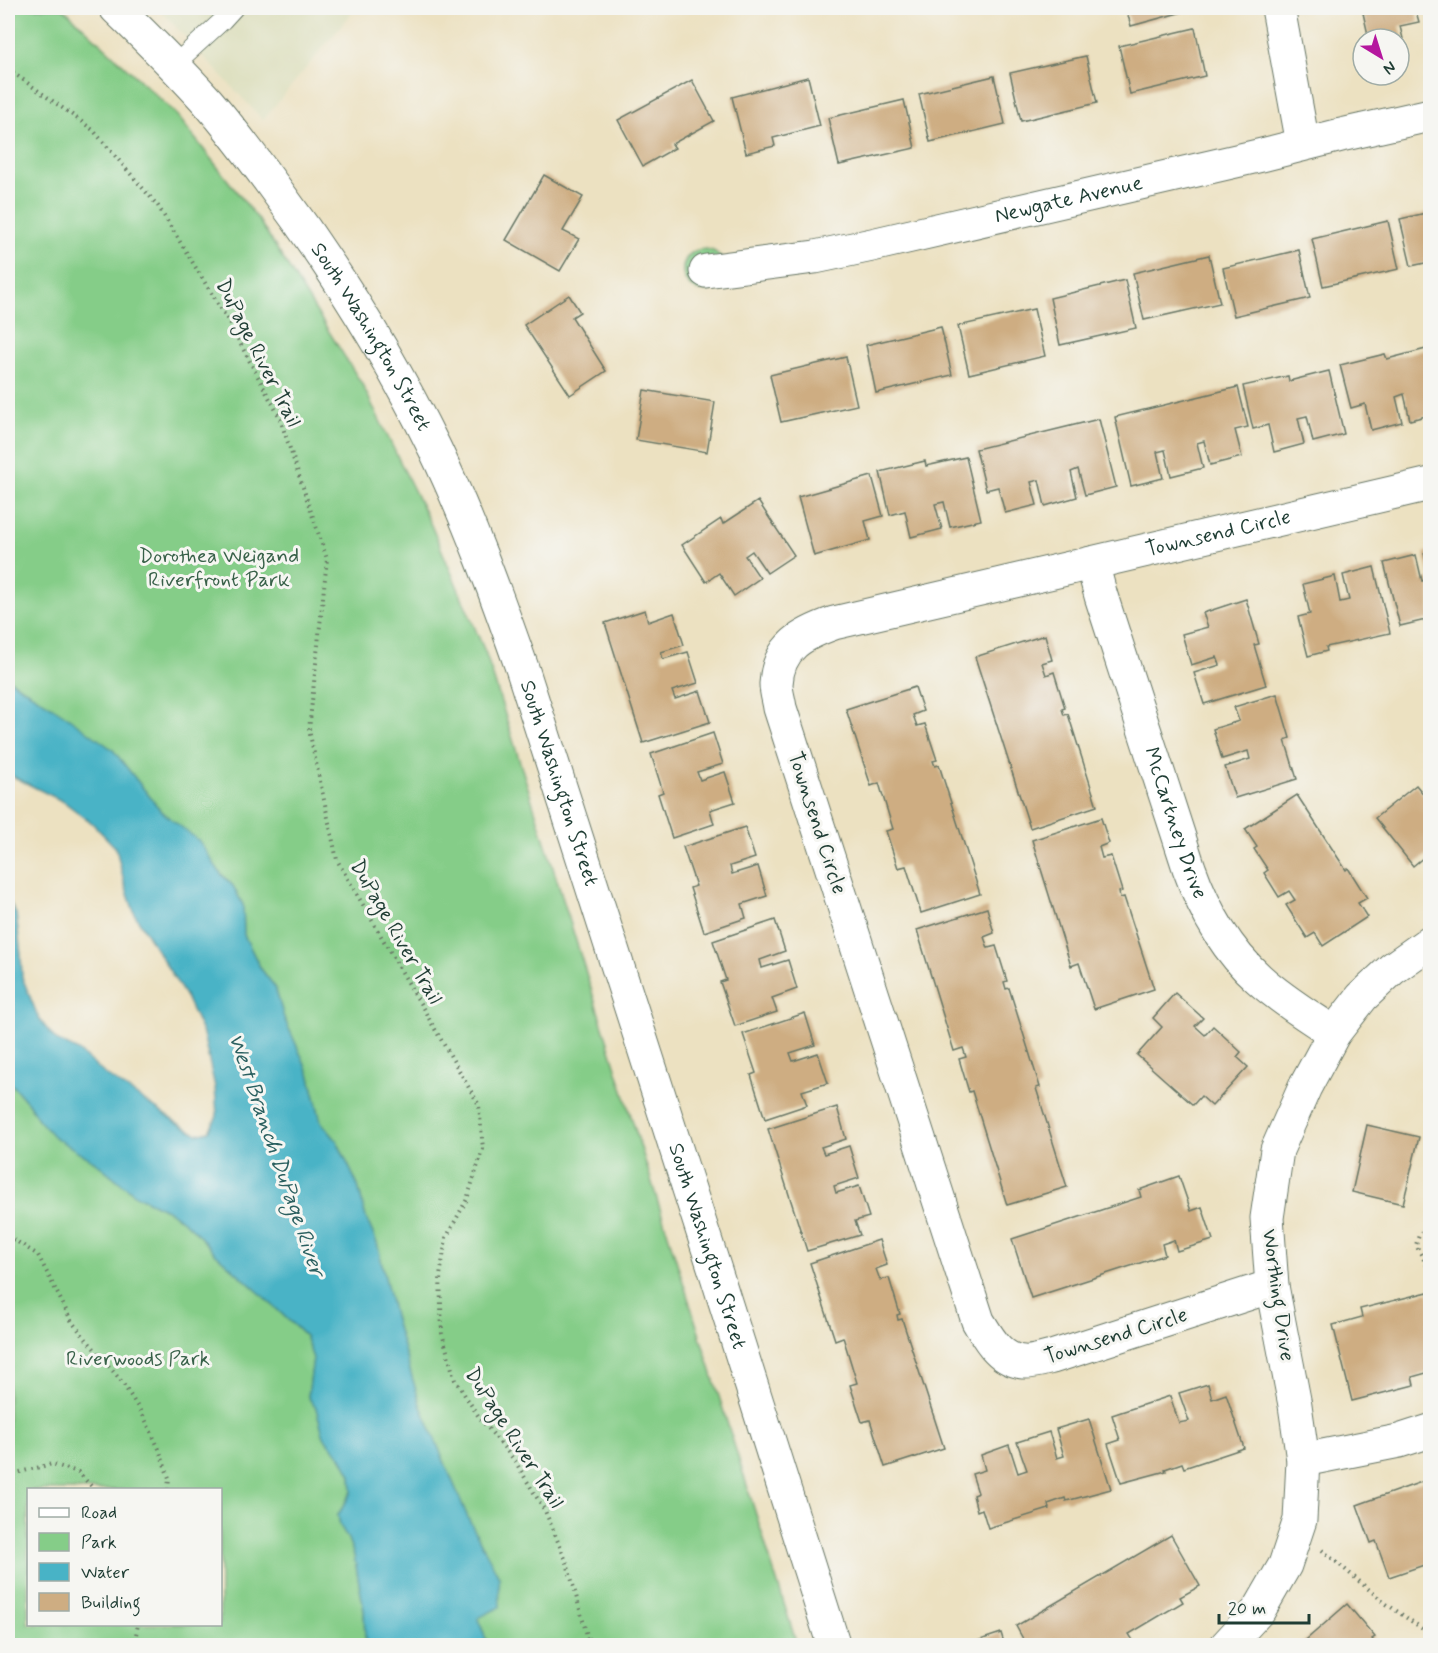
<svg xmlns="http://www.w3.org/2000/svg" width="1438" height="1653" font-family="Mynerve,sans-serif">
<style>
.built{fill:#dcdebc}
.green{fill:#85cd88;stroke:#52855e;stroke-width:1.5;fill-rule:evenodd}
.water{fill:#48b3c6;stroke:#34787d;stroke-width:1.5}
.building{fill:#cead82}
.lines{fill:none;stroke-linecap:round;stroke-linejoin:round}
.lane-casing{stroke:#677665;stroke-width:20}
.street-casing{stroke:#677665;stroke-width:35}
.secondary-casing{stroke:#677665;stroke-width:35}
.path{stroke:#677665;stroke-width:4;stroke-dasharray:1.5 4.5;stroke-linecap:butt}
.lane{stroke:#fff;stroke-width:18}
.street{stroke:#fff;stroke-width:33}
.secondary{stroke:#fff;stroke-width:33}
.labels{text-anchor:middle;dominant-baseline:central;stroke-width:6;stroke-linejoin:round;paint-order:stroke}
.street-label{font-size:21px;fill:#1f3d34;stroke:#f6f6f2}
.park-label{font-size:21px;fill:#386149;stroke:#f6f6f2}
.water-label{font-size:22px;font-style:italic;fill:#2b6060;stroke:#f6f6f2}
</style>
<rect width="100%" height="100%" fill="#f6f6f2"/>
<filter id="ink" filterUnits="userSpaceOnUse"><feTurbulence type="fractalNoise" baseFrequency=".0167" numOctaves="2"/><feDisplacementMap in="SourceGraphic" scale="12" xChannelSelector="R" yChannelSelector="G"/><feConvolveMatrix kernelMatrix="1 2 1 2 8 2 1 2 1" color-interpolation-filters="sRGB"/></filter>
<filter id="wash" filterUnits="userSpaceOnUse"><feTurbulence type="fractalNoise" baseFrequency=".008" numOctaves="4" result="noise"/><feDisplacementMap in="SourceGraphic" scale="24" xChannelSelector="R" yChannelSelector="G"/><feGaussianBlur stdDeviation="1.35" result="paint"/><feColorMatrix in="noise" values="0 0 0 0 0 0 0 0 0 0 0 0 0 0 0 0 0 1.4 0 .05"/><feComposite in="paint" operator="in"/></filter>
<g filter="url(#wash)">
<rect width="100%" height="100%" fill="#ece1c1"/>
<!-- built -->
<polygon class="built" points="158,8 356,8 263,120"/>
<!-- green -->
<g class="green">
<polygon points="8,8 63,8 176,114 258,219 362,384 431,525 486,654 797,1645 488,1645 478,1618 499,1577 468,1518 420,1404 395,1320 377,1243 366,1218 358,1186 337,1141 321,1122 309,1073 284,1018 275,987 261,969 244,935 243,905 233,886 161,811 113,750 8,678"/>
<circle cx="704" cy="270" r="21"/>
<path d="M8,1080L28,1103L38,1119L77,1149L94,1161L137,1196L171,1212L193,1229L215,1253L262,1295L305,1336L313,1358L308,1397L316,1408L324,1437L342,1458L351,1475L352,1492L338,1515L340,1525L348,1539L354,1554L364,1610L365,1638L367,1645H8ZM28,1490H220V1624H28Z"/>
</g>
<!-- water -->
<polygon class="water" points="8,679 62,713 113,750 161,811 199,841 221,874 233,886 243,905 244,935 261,969 275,987 284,1018 309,1073 321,1122 337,1141 358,1186 366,1218 377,1243 395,1320 420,1404 468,1518 499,1577 500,1607 478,1618 488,1645 367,1645 365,1638 364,1610 354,1555 348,1539 340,1525 338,1515 352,1492 351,1475 342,1458 324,1437 316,1408 308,1397 313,1358 305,1336 262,1295 215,1253 193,1229 171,1212 137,1196 94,1161 54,1137 38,1119 28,1103 8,1080 8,899 16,914 21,955 22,977 39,1019 56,1040 78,1051 106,1075 176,1122 197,1134 209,1131 217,1116 215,1087 203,1034 186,997 135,915 124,882 116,848 92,823 64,802 8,774"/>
<g id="blocks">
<!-- building -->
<g class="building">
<polygon points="1126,8 1197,8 1131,26"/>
<polygon points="1369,8 1415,8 1419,22 1400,26 1403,39 1369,39 1363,13 1370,11"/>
<polygon points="1195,28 1205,76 1130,94 1119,46"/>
<polygon points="1086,56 1097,103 1021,121 1010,73"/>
<polygon points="994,76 1005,124 930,142 919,94"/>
<polygon points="808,77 820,126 773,138 775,146 746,153 732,97"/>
<polygon points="692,80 714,121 672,144 675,148 643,166 618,120"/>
<polygon points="904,100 915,148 839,165 828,118"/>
<polygon points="544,175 583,197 563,231 579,239 560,271 506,240"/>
<polygon points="1430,212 1430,262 1411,266 1400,219"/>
<polygon points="1388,221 1399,269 1323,286 1312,239"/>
<polygon points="1299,250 1310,298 1234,316 1223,268"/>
<polygon points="1209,255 1220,303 1144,320 1133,273"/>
<polygon points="1125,280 1136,328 1060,345 1050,298"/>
<polygon points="569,295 580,312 572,317 606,371 570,395 524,325"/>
<polygon points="1034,309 1045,356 969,374 958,326"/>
<polygon points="941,327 952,375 876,393 866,345"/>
<polygon points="1426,349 1430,366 1430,415 1410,420 1404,394 1396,397 1402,422 1371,430 1365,404 1351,408 1340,365 1385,354 1387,359"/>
<polygon points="846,357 857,405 781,422 770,375"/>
<polygon points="1329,371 1344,434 1313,442 1307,416 1298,418 1304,444 1274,452 1268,425 1253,429 1243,386 1288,376 1289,381"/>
<polygon points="1238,387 1248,427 1235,430 1242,457 1210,465 1204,441 1197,443 1203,468 1171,476 1165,450 1157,452 1163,478 1131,486 1115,417"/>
<polygon points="644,390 715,402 707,452 636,440"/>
<polygon points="1099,419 1116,487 1085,495 1078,469 1071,472 1077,497 1045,506 1039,480 1031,482 1037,505 1005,513 998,487 986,490 976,449"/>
<polygon points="966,457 981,520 950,527 944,502 935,504 942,529 911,537 905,511 890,515 880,472 925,461 926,466"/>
<polygon points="872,476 883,516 865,521 870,540 814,556 798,497"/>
<polygon points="758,501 794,555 767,573 752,551 745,556 760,578 734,596 719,573 706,582 682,545 721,519 723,524"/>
<polygon points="1430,551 1430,575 1424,553"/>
<polygon points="1416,555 1422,581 1430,579 1430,619 1400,626 1384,563"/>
<polygon points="1374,567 1390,633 1326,647 1327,651 1308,656 1298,617 1310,614 1303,584 1335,576 1340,602 1349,600 1343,575"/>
<polygon points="1246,599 1259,644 1254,645 1266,685 1204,704 1194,673 1220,665 1217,657 1191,665 1182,634 1208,627 1203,613"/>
<polygon points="645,610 648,622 674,613 684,645 661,652 663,659 688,652 698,683 672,691 675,699 700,691 710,722 643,743 605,623"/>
<polygon points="1045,635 1052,660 1042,663 1046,675 1054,672 1065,708 1062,709 1064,715 1068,714 1097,806 1030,828 975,657"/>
<polygon points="915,687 923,711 913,715 917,726 925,724 937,760 933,761 935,766 939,765 980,894 921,913 906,866 898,868 886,831 893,829 879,783 871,786 846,709"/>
<polygon points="1277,694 1290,738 1285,740 1297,779 1235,798 1225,767 1250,759 1248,751 1222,759 1213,729 1239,721 1234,707"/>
<polygon points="713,733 723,764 697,772 700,780 725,772 735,802 710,810 714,824 672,838 658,794 663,792 651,754"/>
<polygon points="1416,785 1425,796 1430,791 1430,852 1413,866 1375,818"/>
<polygon points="1297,795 1346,870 1348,868 1367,898 1358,903 1367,917 1323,946 1315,933 1307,938 1286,905 1295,900 1289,891 1279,897 1264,873 1268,870 1254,849 1257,847 1245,829"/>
<polygon points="1101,818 1109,843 1099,847 1102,858 1111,856 1122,891 1119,892 1120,898 1124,897 1154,989 1094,1009 1079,963 1071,966 1032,840"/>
<polygon points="745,827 755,858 730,866 732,874 758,866 767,896 742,904 746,918 704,932 690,888 696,886 683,847"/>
<polygon points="987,908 994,933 984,937 988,948 996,946 1007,981 1004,982 1006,989 1009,988 1040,1087 1036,1088 1067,1187 1007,1205 972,1091 969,1092 959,1059 966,1057 963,1048 954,1051 917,930"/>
<polygon points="775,920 785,951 760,960 762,968 788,960 797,989 772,998 777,1012 735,1026 720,982 726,980 713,941"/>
<polygon points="1175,993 1203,1018 1195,1026 1205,1035 1213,1026 1241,1052 1237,1057 1248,1067 1212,1106 1201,1096 1193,1105 1137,1055 1162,1027 1153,1018"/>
<polygon points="805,1013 815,1045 790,1053 793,1061 818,1053 828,1083 802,1091 807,1105 765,1119 751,1075 756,1073 743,1034"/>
<polygon points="837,1107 846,1139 821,1147 824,1154 849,1146 859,1178 834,1186 836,1193 859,1186 869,1217 855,1221 860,1235 807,1251 768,1129"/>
<polygon points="1367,1125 1419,1137 1403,1204 1352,1192"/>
<polygon points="1179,1176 1191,1211 1202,1207 1213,1240 1177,1251 1174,1240 1162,1244 1165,1255 1031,1298 1012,1239 1141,1197 1139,1190"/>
<polygon points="879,1240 887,1265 876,1269 880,1280 889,1278 900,1314 897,1315 898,1320 902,1319 944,1448 885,1467 870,1420 862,1422 850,1385 857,1383 843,1337 835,1340 810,1263"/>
<polygon points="1428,1292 1430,1300 1430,1372 1412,1377 1414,1385 1352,1401 1333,1325 1362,1317 1360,1309"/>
<polygon points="1208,1384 1212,1399 1226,1394 1244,1448 1184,1468 1182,1463 1165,1469 1166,1471 1121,1483 1108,1444 1120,1440 1112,1415 1170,1396 1179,1423 1189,1421 1179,1393"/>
<polygon points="1089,1419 1111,1489 1066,1501 1065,1498 1048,1504 1049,1509 988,1528 982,1509 977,1511 973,1495 978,1493 972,1474 985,1470 981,1455 1009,1445 1018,1473 1027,1470 1017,1442 1049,1432 1057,1458 1064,1456 1056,1429"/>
<polygon points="1427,1480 1430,1490 1430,1563 1389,1577 1376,1541 1371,1543 1357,1505"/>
<polygon points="1171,1535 1200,1586 1180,1597 1183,1602 1129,1634 1134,1642 1127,1646 1027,1646 1016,1626"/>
<polygon points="1347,1604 1375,1637 1372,1639 1377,1646 1299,1646"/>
<polygon points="1001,1633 1005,1646 965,1646 965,1645"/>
</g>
</g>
</g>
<g filter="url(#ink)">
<use href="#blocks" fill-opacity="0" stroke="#677665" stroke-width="1.5"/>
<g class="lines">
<!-- lane casing -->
<g class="lane-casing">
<polyline id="lane" points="174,65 223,20 234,8"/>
</g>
<!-- street casing -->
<g class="street-casing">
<g id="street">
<polyline points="1278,8 1303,144"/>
<path id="s1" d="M706,271L815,257L872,245L1262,155L1341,135L1430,115"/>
<path id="s2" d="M1092,563L1101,596L1189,868C1204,910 1225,949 1259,979C1282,1000 1309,1016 1334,1033"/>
<path id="s3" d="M1272,1286L1052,1357C1044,1359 1032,1363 1023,1362C1000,1360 989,1339 978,1321L780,708C779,700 776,692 776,684C778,646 803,634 834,623L1430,484"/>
<polyline points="1303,1460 1399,1441 1430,1431"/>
<polyline points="1226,1646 1259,1610 1285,1565 1300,1520 1303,1460 1295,1405 1272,1286 1267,1218 1277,1150 1305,1087 1334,1033 1362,997 1392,969 1430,942"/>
</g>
</g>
<!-- secondary casing -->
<g class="secondary-casing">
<g id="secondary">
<path id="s4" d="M116,8C147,38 178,69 207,101C231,129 253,158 274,187C335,269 390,357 435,449C469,520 496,594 522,668L715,1270L834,1646"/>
</g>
</g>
<!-- path -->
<g class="path">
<polyline points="8,69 93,130 158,206 226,317 279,416 327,559 309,730 337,860 479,1105 483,1149 467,1199 446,1238 440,1276 442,1333 455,1380 479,1417 515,1461 545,1511 567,1563 590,1646"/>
<polyline points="1430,1223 1419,1235 1416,1245 1430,1271"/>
<polyline points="8,1236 38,1255 72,1322 122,1382 144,1417 159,1449 169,1478 168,1490"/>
<polyline points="8,1475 52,1464 78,1472 95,1490"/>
<polyline points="1322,1550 1385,1603 1430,1634"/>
<polyline points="134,1646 138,1624"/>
</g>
<!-- lane -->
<use href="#lane" class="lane"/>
<!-- street -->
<use href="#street" class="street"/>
<!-- secondary -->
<use href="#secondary" class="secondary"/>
</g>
</g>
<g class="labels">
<!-- street labels -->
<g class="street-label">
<text stroke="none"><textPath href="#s1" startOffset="370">Newgate Avenue</textPath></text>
<text stroke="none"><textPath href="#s4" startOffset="418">South Washington Street</textPath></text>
<text transform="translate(258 353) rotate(63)">DuPage River Trail</text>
<text stroke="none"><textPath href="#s3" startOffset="1478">Townsend Circle</textPath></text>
<text stroke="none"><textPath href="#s4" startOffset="904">South Washington Street</textPath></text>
<text stroke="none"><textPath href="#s2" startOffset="273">McCartney Drive</textPath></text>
<text transform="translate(817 823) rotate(72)">Townsend Circle</text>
<text transform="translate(396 932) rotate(60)">DuPage River Trail</text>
<text stroke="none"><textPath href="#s4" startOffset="1390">South Washington Street</textPath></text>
<text transform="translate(1278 1295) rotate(82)">Worthing Drive</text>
<text transform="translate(1116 1336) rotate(-17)">Townsend Circle</text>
<text transform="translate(514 1438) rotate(57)">DuPage River Trail</text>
</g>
<!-- park labels -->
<g class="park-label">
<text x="219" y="556">Dorothea Weigand<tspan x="219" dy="24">Riverfront Park</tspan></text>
<text x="138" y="1359">Riverwoods Park</text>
</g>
<!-- water labels -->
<g class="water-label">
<text transform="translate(276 1155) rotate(71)">West Branch DuPage River</text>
</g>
</g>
<!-- margin -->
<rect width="1438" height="1653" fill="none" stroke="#f6f6f2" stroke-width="30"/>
<!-- legend -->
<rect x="27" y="1488" width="195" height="138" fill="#f6f6f2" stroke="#a0aca6" stroke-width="1.5"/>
<rect x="39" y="1508" width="30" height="9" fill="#ffffff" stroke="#a0aca6" stroke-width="1.5"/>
<text x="81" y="1518" font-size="18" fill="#1f3d34">Road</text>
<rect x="39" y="1533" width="30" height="18" fill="#85cd88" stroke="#a0aca6" stroke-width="1.5"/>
<text x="81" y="1548" font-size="18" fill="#1f3d34">Park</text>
<rect x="39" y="1563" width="30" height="18" fill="#48b3c6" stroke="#a0aca6" stroke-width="1.5"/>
<text x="81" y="1578" font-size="18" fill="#1f3d34">Water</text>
<rect x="39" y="1593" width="30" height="18" fill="#cead82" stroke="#a0aca6" stroke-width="1.5"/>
<text x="81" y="1608" font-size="18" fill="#1f3d34">Building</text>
<!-- north arrow -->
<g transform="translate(1381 57) rotate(142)"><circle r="28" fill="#f6f6f2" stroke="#a0aca6" stroke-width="1.5"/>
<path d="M0-4.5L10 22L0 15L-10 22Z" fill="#b5179e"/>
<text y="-9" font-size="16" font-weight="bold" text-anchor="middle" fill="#1f3d34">N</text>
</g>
<!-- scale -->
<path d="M1219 1614v9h90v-9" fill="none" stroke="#1f3d34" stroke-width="3"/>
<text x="1228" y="1614" font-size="18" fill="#1f3d34" stroke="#f6f6f2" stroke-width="4.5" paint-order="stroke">20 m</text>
</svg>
